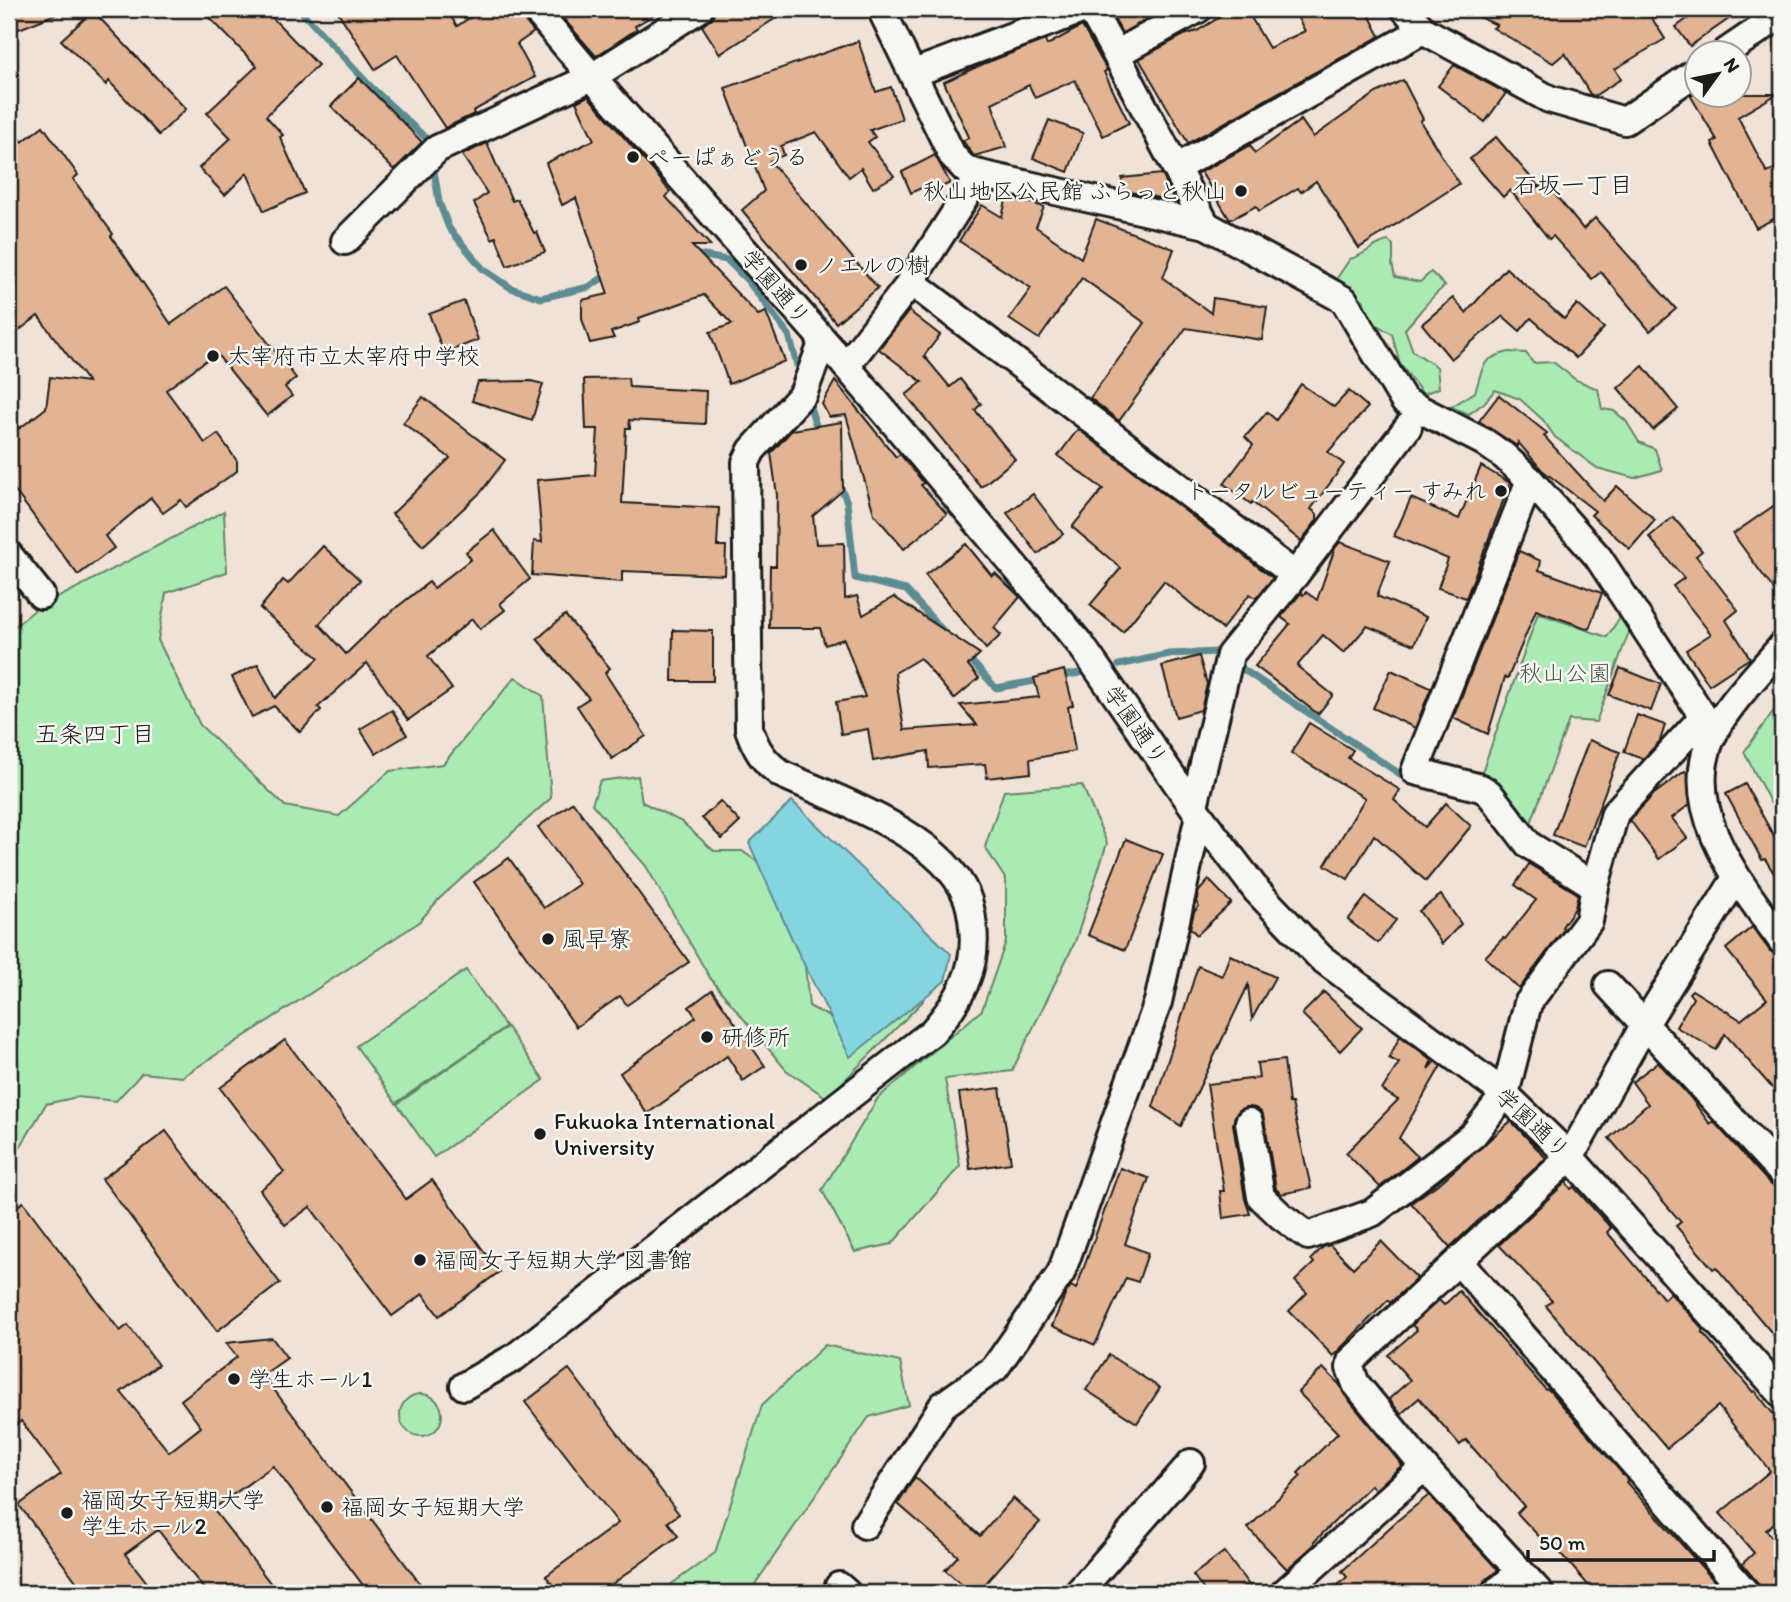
<svg xmlns="http://www.w3.org/2000/svg" width="1791" height="1602" font-family="Itim,'Klee One',sans-serif">
<style>
.green{fill:#abebb3;stroke:#648468;stroke-width:2}
.water{fill:#85d5e0;stroke:#5b8b92;stroke-width:2}
.lines{fill:none;stroke-linecap:round;stroke-linejoin:round}
.stream{stroke:#5b8b92;stroke-width:7}
.building{fill:#e3b493;stroke:#1c1c1c;stroke-width:2}
.minor-casing{stroke:#1c1c1c;stroke-width:32}
.minor{stroke:#f6f6f2;stroke-width:26}
.poi-dot{fill:#1c1c1c;stroke:#f6f6f2;stroke-width:2.5}
.labels{text-anchor:middle;dominant-baseline:central;stroke-width:5;stroke-linejoin:round;paint-order:stroke}
.poi-label{font-size:23px;fill:#1c1c1c;stroke:#f6f6f2;text-anchor:start}
.street-label{font-size:23px;fill:#1c1c1c;stroke:#f6f6f2}
.park-label{font-size:23px;fill:#475a49;stroke:#f6f6f2}
.neighbourhood-label{font-size:24px;fill:#1c1c1c;stroke:#f6f6f2}
</style>
<rect width="100%" height="100%" fill="#f0e2d6"/>
<filter id="ink" filterUnits="userSpaceOnUse"><feTurbulence type="fractalNoise" baseFrequency=".0143" numOctaves="2"/><feDisplacementMap in="SourceGraphic" scale="14" xChannelSelector="R" yChannelSelector="G"/><feConvolveMatrix kernelMatrix="1 2 1 2 8 2 1 2 1" color-interpolation-filters="sRGB"/></filter>
<g filter="url(#ink)">
<!-- green -->
<g class="green">
<path d="M1388,241L1393,245V261L1392,264L1395,277L1420,282L1431,272L1445,286C1430,297 1419,314 1405,329L1413,351L1437,367L1439,388L1423,394L1400,364L1392,334L1365,318L1364,301L1337,278L1350,259C1366,255 1373,244 1388,241Z"/>
<path d="M1509,352L1526,353L1533,363L1553,362L1576,380L1598,389L1602,409L1614,411L1626,421L1639,442L1655,449L1662,470L1634,478L1597,468L1555,437L1543,420L1520,399L1495,390L1484,403L1469,414L1451,407L1475,392C1484,367 1479,359 1509,352Z"/>
<polygon points="224,511 227,572 166,593 158,640 200,725 285,806 339,816 390,771 443,764 515,677 543,696 551,798 440,898 418,923 182,1077 142,1073 116,1101 77,1097 46,1104 9,1166 9,631 36,609"/>
<polygon points="1538,613 1607,637 1622,614 1631,626 1596,722 1569,720 1529,828 1481,775"/>
<polygon points="1782,699 1782,825 1744,752"/>
<polygon points="638,776 642,802 682,822 714,851 742,851 773,873 801,925 809,1006 854,1030 923,948 923,1001 827,1098 786,1070 710,978 646,866 592,804 600,781"/>
<polygon points="1082,785 1107,843 1075,942 1012,1071 945,1079 960,1166 892,1244 855,1252 822,1190 878,1098 982,1010 1006,941 1006,880 985,847 1004,791"/>
<polygon points="466,970 506,1027 396,1103 356,1046"/>
<polygon points="507,1027 544,1080 434,1157 397,1104"/>
<polygon points="825,1345 900,1362 909,1405 869,1417 749,1593 659,1593 715,1553 762,1405"/>
<circle cx="421" cy="1415" r="21"/>
</g>
<!-- water -->
<polygon class="water" points="792,801 951,954 945,981 850,1057 796,948 749,843"/>
<g class="lines">
<!-- stream -->
<g class="stream">
<polyline points="299,9 370,86 429,141"/>
<polyline points="433,164 439,202 449,228 483,269 511,288 541,298 589,287 608,274"/>
<polyline points="693,254 727,260 747,280 789,335 797,365"/>
<polyline points="809,404 819,434"/>
<polyline points="839,483 847,502 855,578 906,590 946,634"/>
<polyline points="966,655 996,688 1041,680"/>
<polyline points="1119,665 1169,654 1219,652"/>
<polyline points="1241,668 1409,780"/>
<polyline points="1056,677 1080,673"/>
</g>
</g>
<!-- building -->
<g class="building">
<polygon points="9,9 66,9 66,10 9,33"/>
<polygon points="201,9 264,9 318,65 266,116 283,135 280,137 305,193 264,211 247,173 225,195 199,168 231,138 207,113 257,66"/>
<polygon points="336,9 446,9 457,26 483,9 520,9 523,19 534,32 517,44 535,77 473,111 474,114 445,128 397,55 375,69"/>
<polygon points="555,9 664,9 635,26 637,29 596,56"/>
<polygon points="715,9 790,9 720,54 702,26 713,17"/>
<polygon points="1113,9 1160,9 1161,11 1122,33 1110,11"/>
<polygon points="1233,9 1246,9 1269,48 1305,31 1293,9 1366,9 1380,36 1188,143 1139,59 1184,35 1197,31"/>
<polygon points="1461,9 1646,9 1665,39 1615,69 1621,79 1594,96 1590,94 1565,53 1553,63 1493,28 1497,25"/>
<polygon points="1701,9 1743,9 1690,46 1676,27"/>
<polygon points="93,11 186,109 159,135 109,81 106,85 61,40"/>
<polygon points="1082,26 1107,70 1104,72 1129,123 1103,136 1075,80 1035,98 1029,85 992,103 1006,147 974,156 963,141 969,137 944,82 983,64 1045,40 1047,45"/>
<polygon points="858,41 876,92 891,87 902,119 870,130 875,137 868,142 894,176 873,188 861,168 849,177 816,132 781,146 784,155 770,161 878,288 836,323 742,210 764,191 725,88"/>
<polygon points="1454,65 1506,93 1485,122 1438,86"/>
<polygon points="359,78 422,142 394,170 331,106"/>
<polygon points="1403,80 1423,119 1420,121 1459,184 1359,248 1316,181 1301,192 1298,188 1259,211 1256,206 1230,220 1201,172 1250,145 1255,153 1301,120 1313,137 1376,93"/>
<polygon points="1739,94 1777,94 1738,117 1767,173 1782,165 1782,215 1756,228 1712,143 1717,140 1690,95"/>
<polygon points="588,96 656,174 670,192 666,197 711,246 692,246 758,315 766,312 785,361 729,384 710,332 732,324 704,295 639,318 640,322 611,332 614,338 590,343 582,319 582,300 608,294 576,198 562,205 546,163 594,140 576,102"/>
<polygon points="1049,120 1083,133 1068,172 1033,158"/>
<polygon points="9,126 22,142 43,126 78,175 73,179 113,234 111,236 171,324 224,286 296,378 285,387 292,396 267,416 216,353 166,390 205,443 218,434 237,461 237,471 186,507 181,500 163,513 151,498 105,536 114,548 78,575 9,483 9,414 20,428 46,408 50,377 88,382 38,316 9,338"/>
<polygon points="1496,137 1539,187 1545,182 1583,229 1595,218 1676,309 1650,331 1601,272 1592,279 1553,236 1549,239 1510,190 1503,197 1470,159"/>
<polygon points="487,143 512,201 517,199 534,233 537,232 545,252 507,266 496,237 492,239 474,203 487,193 462,155"/>
<polygon points="935,155 950,183 927,194 923,187 911,193 902,172"/>
<polygon points="1162,174 1172,195 1173,201 1121,190 1122,178"/>
<polygon points="1007,196 1044,207 1036,227 1081,258 1096,219 1174,249 1163,278 1211,313 1213,298 1267,307 1262,340 1186,328 1119,421 1090,398 1145,323 1082,278 1039,339 1009,319 1031,288 959,241 982,205 1002,217"/>
<polygon points="1506,268 1564,319 1577,304 1604,328 1576,358 1531,318 1520,331 1503,316 1451,359 1422,324 1453,298 1466,313"/>
<polygon points="464,301 478,340 444,353 429,314"/>
<polygon points="909,311 940,335 924,356 950,387 960,379 981,404 975,410 1015,459 981,487 906,395 922,382 879,349"/>
<polygon points="1643,366 1678,409 1653,430 1618,388"/>
<polygon points="628,378 629,387 706,391 705,424 629,420 630,428 626,428 622,503 719,508 717,546 726,546 725,575 622,571 622,582 532,575 534,541 542,542 537,480 595,475 598,429 586,429 584,379"/>
<polygon points="531,381 543,384 532,420 472,401 478,382"/>
<polygon points="835,381 896,457 900,454 924,483 921,485 947,514 904,549 874,514 846,415 829,417 822,404"/>
<polygon points="1301,384 1334,407 1349,391 1368,407 1328,452 1344,464 1311,509 1317,514 1317,520 1301,541 1252,502 1251,504 1224,484 1253,445 1245,437 1267,412 1276,420"/>
<polygon points="1499,395 1547,433 1544,436 1603,501 1617,486 1655,520 1630,549 1591,515 1595,511 1542,470 1518,442 1517,446 1479,421"/>
<polygon points="423,397 505,460 481,492 423,546 392,514 450,458 403,423"/>
<polygon points="842,422 843,490 813,516 816,544 844,543 845,599 857,596 863,615 894,597 980,654 968,665 979,678 954,699 920,658 895,673 904,730 977,725 960,705 1039,697 1034,678 1064,670 1073,705 1068,707 1075,751 1030,759 1031,773 987,778 985,764 929,768 928,751 873,761 868,729 841,734 836,702 865,697 844,639 825,645 820,628 769,628 770,566 776,566 777,495 771,453 792,430"/>
<polygon points="1078,429 1273,578 1256,598 1250,594 1222,629 1164,581 1123,632 1090,605 1121,568 1072,527 1103,489 1058,456"/>
<polygon points="1481,466 1510,483 1466,598 1438,588 1448,559 1394,536 1411,498 1459,519"/>
<polygon points="1033,494 1063,534 1038,554 1007,513"/>
<polygon points="1782,500 1782,601 1733,534"/>
<polygon points="1673,517 1702,551 1696,556 1738,610 1726,620 1750,658 1709,685 1686,650 1711,634 1673,586 1684,578 1649,537"/>
<polygon points="494,530 530,579 500,604 505,610 480,629 472,619 428,656 452,689 408,720 367,663 318,707 321,710 300,732 274,706 252,717 232,677 258,664 275,698 319,658 260,608 283,580 288,584 323,546 360,580 319,624 346,654 382,619 429,582 434,588 471,559 466,552"/>
<polygon points="1340,542 1390,561 1377,596 1426,617 1414,645 1367,626 1344,653 1323,635 1297,666 1333,695 1318,714 1255,666 1290,624 1281,617 1301,593 1303,595 1306,592 1317,600 1335,548"/>
<polygon points="966,544 992,576 995,573 1020,597 994,628 1001,635 986,649 925,575"/>
<polygon points="1519,551 1541,561 1539,570 1602,593 1589,629 1536,610 1508,678 1505,677 1488,734 1453,718"/>
<polygon points="565,615 610,668 605,673 646,736 612,759 577,706 589,698 537,639"/>
<polygon points="673,630 713,631 713,681 672,681"/>
<polygon points="1199,656 1207,684 1201,710 1176,717 1162,666"/>
<polygon points="1620,668 1661,684 1651,711 1609,695"/>
<polygon points="1391,670 1431,688 1415,728 1373,708"/>
<polygon points="392,710 407,735 376,754 360,729"/>
<polygon points="1637,715 1665,725 1660,741 1643,759 1624,752"/>
<polygon points="1309,723 1353,750 1348,758 1400,790 1394,800 1425,827 1446,803 1471,826 1426,881 1374,835 1348,879 1325,865 1365,798 1291,753"/>
<polygon points="1589,740 1620,752 1584,847 1553,835"/>
<polygon points="1685,771 1688,775 1690,804 1672,818 1687,838 1659,859 1630,820 1654,794"/>
<polygon points="1745,784 1782,851 1782,886 1765,859 1762,860 1726,794"/>
<polygon points="720,801 740,822 722,839 702,818"/>
<polygon points="573,802 689,962 627,1005 620,996 576,1027 474,882 509,858 544,908 579,884 538,827"/>
<polygon points="1126,839 1163,854 1125,950 1088,935"/>
<polygon points="1529,864 1578,894 1575,908 1562,927 1564,929 1519,989 1485,957 1503,938 1505,939 1536,900 1515,885"/>
<polygon points="1209,880 1231,903 1197,935 1190,928 1194,912 1199,906 1196,902 1199,891"/>
<polygon points="1441,895 1461,924 1442,944 1419,911"/>
<polygon points="1366,897 1396,920 1378,943 1348,920"/>
<polygon points="1752,927 1770,951 1782,957 1782,1099 1725,1034 1716,1050 1676,1027 1693,998 1689,993 1692,990 1741,1020 1767,999 1726,949"/>
<polygon points="1230,955 1275,977 1252,1019 1248,985 1181,1126 1153,1107 1198,966 1222,976"/>
<polygon points="712,990 765,1066 743,1081 727,1056 647,1114 620,1073 696,1017 689,1007"/>
<polygon points="1324,992 1362,1028 1340,1051 1302,1014"/>
<polygon points="1400,1036 1432,1060 1428,1069 1435,1061 1441,1066 1399,1138 1418,1157 1380,1187 1346,1153 1398,1100 1382,1090 1399,1063 1389,1058"/>
<polygon points="285,1040 406,1199 432,1180 499,1272 439,1316 423,1294 392,1316 310,1207 285,1225 260,1190 284,1172 220,1088"/>
<polygon points="1284,1060 1289,1103 1292,1103 1311,1188 1281,1194 1276,1189 1264,1119 1261,1112 1255,1108 1246,1107 1240,1109 1235,1116 1233,1124 1245,1199 1250,1214 1223,1218 1220,1191 1224,1191 1207,1084 1259,1078 1257,1063"/>
<polygon points="1658,1062 1690,1097 1710,1124 1713,1121 1770,1184 1782,1191 1782,1345 1716,1267 1713,1269 1676,1226 1681,1222 1609,1138 1648,1104 1632,1082"/>
<polygon points="1000,1088 1011,1163 970,1169 959,1093"/>
<polygon points="1511,1121 1546,1158 1450,1247 1411,1203 1442,1181"/>
<polygon points="166,1131 280,1283 217,1331 102,1179"/>
<polygon points="1120,1168 1149,1178 1125,1244 1148,1253 1138,1282 1126,1278 1095,1345 1052,1326 1066,1293 1071,1286 1076,1289"/>
<polygon points="1566,1182 1571,1189 1574,1187 1611,1228 1607,1232 1664,1299 1670,1293 1704,1330 1702,1332 1753,1392 1755,1391 1782,1425 1782,1516 1766,1530 1782,1549 1782,1580 1766,1593 1761,1593 1758,1583 1742,1564 1754,1553 1720,1513 1770,1471 1718,1406 1667,1448 1546,1306 1552,1301 1499,1245"/>
<polygon points="23,1202 120,1331 128,1325 158,1365 121,1392 169,1452 201,1427 181,1400 237,1357 226,1343 272,1338 287,1358 263,1375 427,1593 369,1593 273,1466 213,1509 278,1593 207,1593 158,1530 125,1554 155,1593 85,1593 19,1505 61,1474 21,1421 9,1430 9,1213"/>
<polygon points="1381,1241 1417,1278 1390,1303 1388,1300 1333,1356 1289,1311 1307,1293 1295,1281 1314,1263 1311,1259 1323,1247 1330,1245 1353,1268"/>
<polygon points="1459,1291 1546,1390 1548,1389 1628,1480 1626,1482 1725,1593 1595,1593 1550,1541 1546,1544 1517,1513 1524,1506 1466,1440 1460,1445 1419,1398 1401,1414 1389,1399 1410,1380 1388,1355 1417,1330 1412,1325 1439,1300 1444,1305"/>
<polygon points="1109,1355 1160,1388 1137,1423 1086,1390"/>
<polygon points="1323,1368 1340,1385 1344,1394 1402,1465 1375,1490 1371,1485 1314,1542 1315,1544 1287,1569 1248,1528 1301,1476 1298,1473 1338,1433 1298,1392"/>
<polygon points="569,1369 679,1514 668,1522 678,1536 600,1593 559,1593 546,1576 618,1523 525,1402"/>
<polygon points="915,1477 980,1536 1013,1498 1040,1522 977,1593 971,1593 945,1570 958,1556 898,1504"/>
<polygon points="1429,1495 1498,1570 1484,1581 1480,1593 1329,1593 1347,1577 1342,1571 1398,1520"/>
<polygon points="1224,1552 1255,1593 1206,1593 1193,1575"/>
</g>
<g class="lines">
<!-- minor casing -->
<g class="minor-casing">
<g id="minor">
<polyline points="535,9 592,77 846,366 1081,645 1199,815 1257,891 1321,958 1505,1094 1570,1157 1782,1394"/>
<polyline points="881,9 952,155 966,170 980,174"/>
<polyline points="1086,9 1093,13 1116,54 1206,225"/>
<polyline points="1405,9 1423,30"/>
<polyline points="1726,52 1782,14"/>
<polyline points="1116,54 1198,9"/>
<polyline points="914,73 1084,9"/>
<polyline points="1176,168 1423,30 1549,99 1625,121 1696,72"/>
<polyline points="345,241 437,149 592,77 699,9"/>
<polyline points="910,281 1295,575"/>
<polyline points="846,366 908,286 980,174 1206,225 1344,300 1404,401 1484,442 1504,456 1530,480 1598,557 1714,733"/>
<polyline points="1530,480 1415,771 1481,788 1489,793 1529,845 1595,886"/>
<polyline points="9,555 41,595"/>
<path d="M1782,646C1761,671 1727,705 1713,734C1677,808 1741,885 1782,941"/>
<polyline points="1194,806 1230,655 1295,575 1408,427"/>
<polyline points="1608,985 1782,1173"/>
<polyline points="1249,1122 1261,1197 1281,1216 1308,1236 1372,1213 1473,1135 1505,1094 1528,1003 1589,921 1595,886 1615,813 1703,717"/>
<polyline points="1459,1262 1746,1593"/>
<path d="M464,1386L515,1357L932,1032C959,1002 978,969 973,927C972,917 970,904 966,895C941,835 838,800 781,774C763,761 756,749 749,729L746,462L752,450L803,394L823,341"/>
<polyline points="1424,1467 1540,1593"/>
<polyline points="865,1525 943,1405 995,1368 1061,1273 1158,1002 1199,815"/>
<polyline points="839,1586 847,1593"/>
<polyline points="1078,1593 1191,1463"/>
<polyline points="1284,1593 1424,1467 1356,1384 1350,1368 1351,1361 1570,1157 1645,1024 1736,878"/>
<polyline points="1495,1593 1520,1572"/>
</g>
</g>
<!-- minor -->
<use href="#minor" class="minor"/>
</g>
</g>
<!-- markers -->
<g class="poi-dot">
<circle cx="633" cy="157" r="7"/>
<circle cx="1241" cy="191" r="7"/>
<circle cx="801" cy="265" r="7"/>
<circle cx="213" cy="356" r="7"/>
<circle cx="1501" cy="491" r="7"/>
<circle cx="548" cy="939" r="7"/>
<circle cx="707" cy="1037" r="7"/>
<circle cx="540" cy="1134" r="7"/>
<circle cx="420" cy="1260" r="7"/>
<circle cx="234" cy="1379" r="7"/>
<circle cx="327" cy="1507" r="7"/>
<circle cx="67" cy="1513" r="7"/>
</g>
<g class="labels">
<!-- poi labels -->
<g class="poi-label">
<text x="647" y="157">ぺーぱぁどうる</text>
<text x="1227" y="191" text-anchor="end">秋山地区公民館 ふらっと秋山</text>
<text x="815" y="265">ノエルの樹</text>
<text x="227" y="356">太宰府市立太宰府中学校</text>
<text x="1487" y="491" text-anchor="end">トータルビューティー すみれ</text>
<text x="562" y="939">風早寮</text>
<text x="721" y="1037">研修所</text>
<text x="554" y="1121">Fukuoka International<tspan x="554" dy="26">University</tspan></text>
<text x="434" y="1260">福岡女子短期大学 図書館</text>
<text x="248" y="1379">学生ホール1</text>
<text x="81" y="1500">福岡女子短期大学<tspan x="81" dy="26">学生ホール2</tspan></text>
<text x="341" y="1507">福岡女子短期大学</text>
</g>
<!-- street labels -->
<g class="street-label">
<text transform="translate(776 287) rotate(49)">学園通り</text>
<text transform="translate(1136 725) rotate(55)">学園通り</text>
<text transform="translate(1533 1123) rotate(43)">学園通り</text>
</g>
<!-- park labels -->
<g class="park-label">
<text x="1565" y="673">秋山公園</text>
</g>
<!-- neighbourhood labels -->
<g class="neighbourhood-label">
<text x="1573" y="184">石坂一丁目</text>
<text x="95" y="733">五条四丁目</text>
</g>
</g>
<!-- margin -->
<rect width="1791" height="1602" fill="none" stroke="#f6f6f2" stroke-width="35"/>
<rect x="18" y="18" width="1756" height="1567" fill="none" stroke="#1c1c1c" stroke-width="2.5" filter="url(#ink)"/>
<!-- north arrow -->
<g transform="translate(1718 74) rotate(57)"><circle r="33" fill="#f6f6f2" stroke="#9f9f9c" stroke-width="2"/>
<path d="M0-5L12 26L0 18L-12 26Z" fill="#1c1c1c"/>
<text y="-10" font-size="19" font-weight="bold" text-anchor="middle" fill="#1c1c1c">N</text>
</g>
<!-- scale -->
<path d="M1528 1550v10h186v-10" fill="none" stroke="#1c1c1c" stroke-width="3.5"/>
<text x="1539" y="1550" font-size="21" fill="#1c1c1c" stroke="#f6f6f2" stroke-width="5" paint-order="stroke">50 m</text>
</svg>
